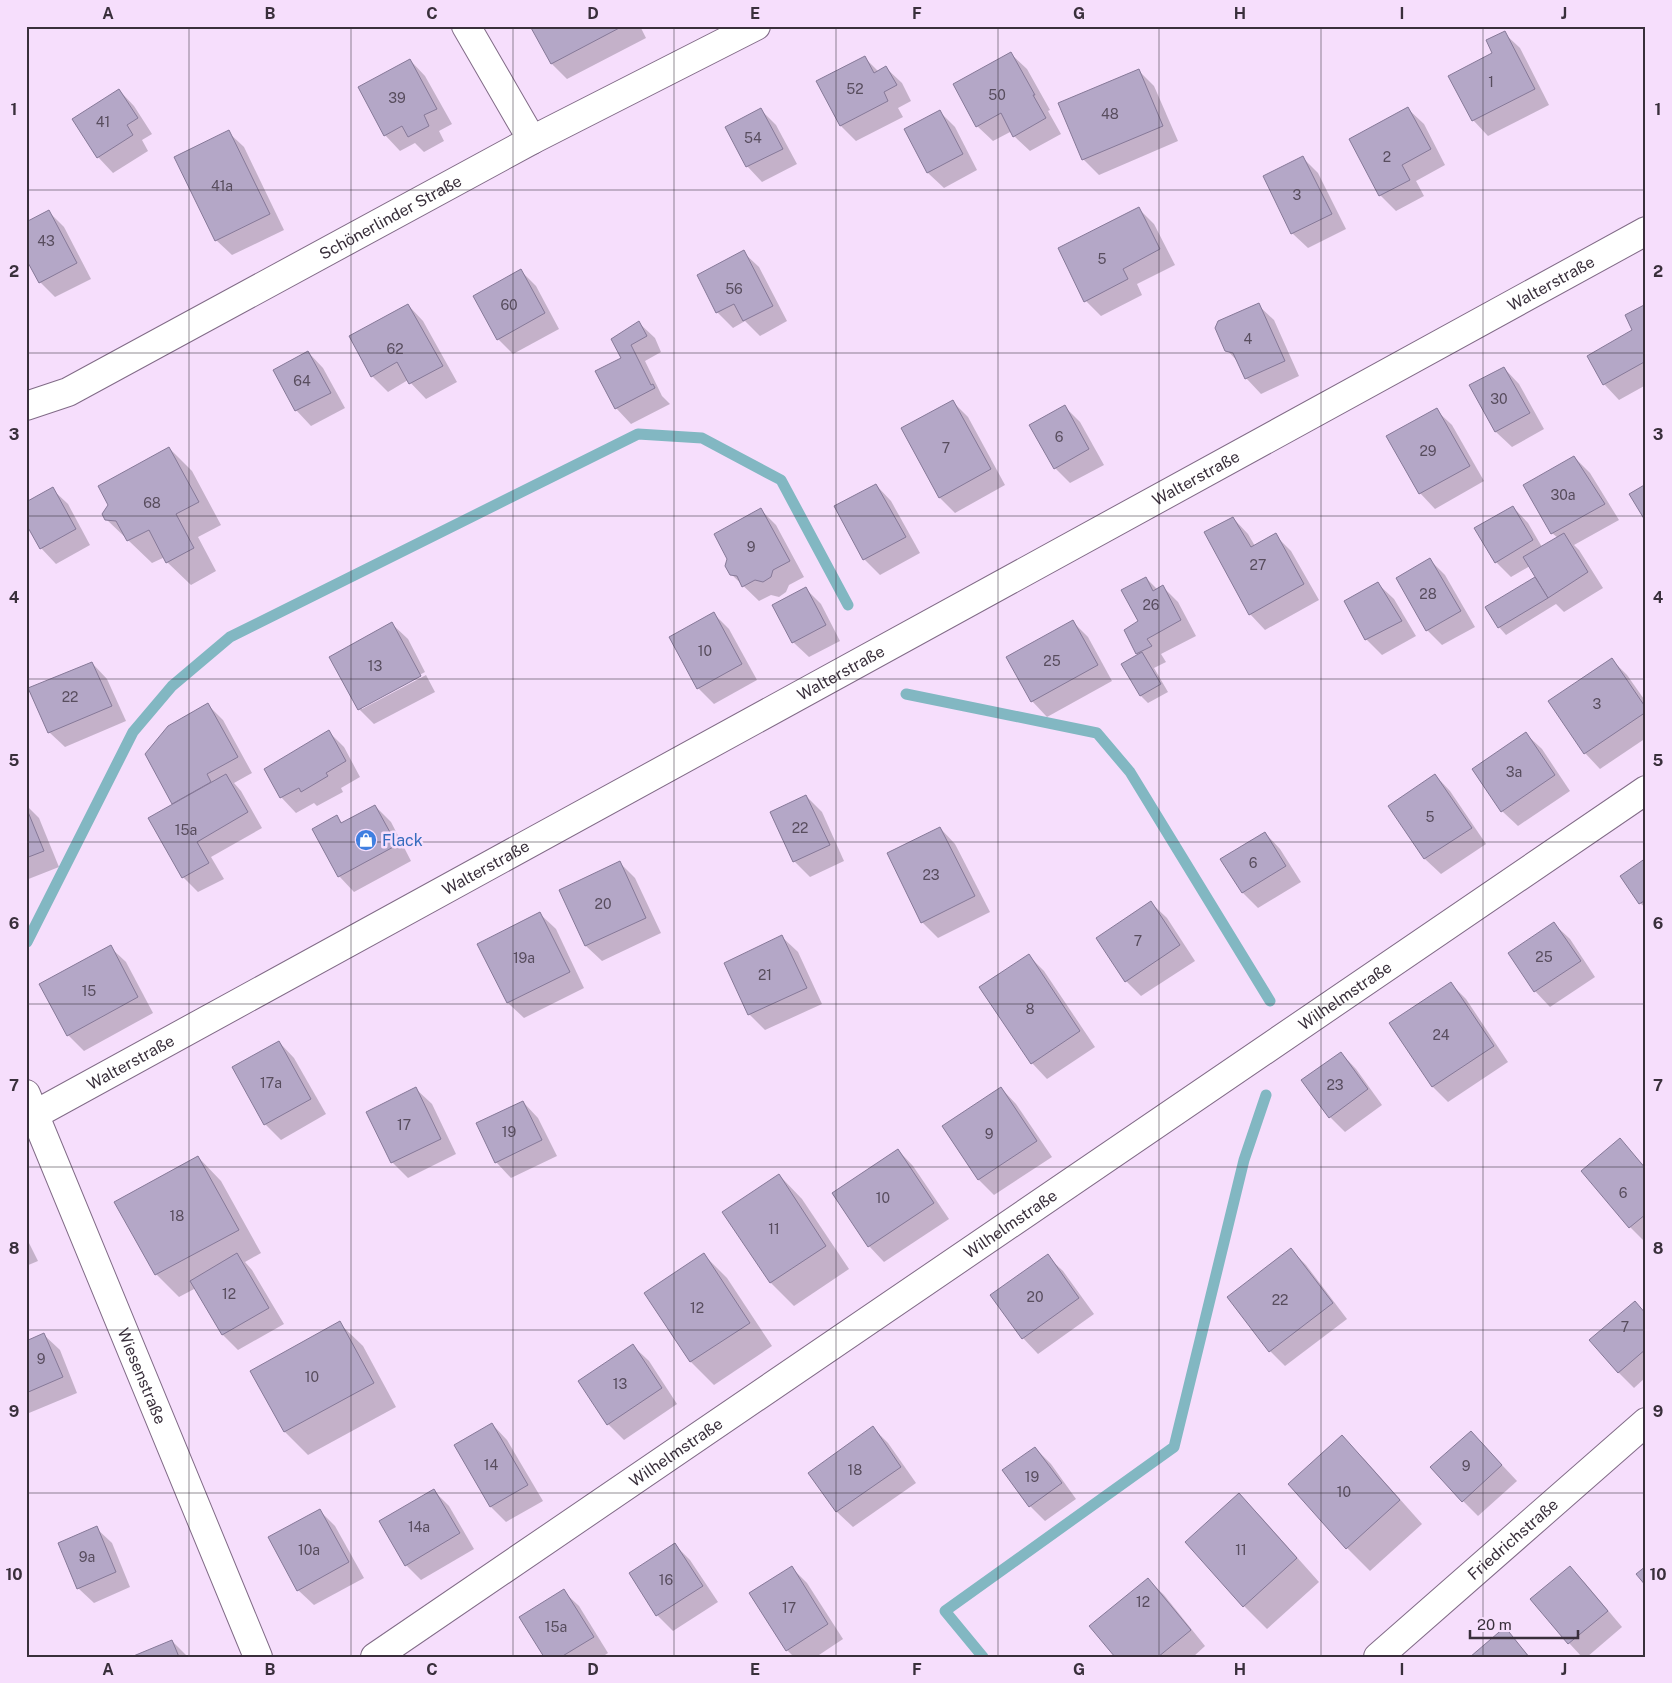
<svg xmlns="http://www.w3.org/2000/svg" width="1672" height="1683" font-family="'Public Sans',sans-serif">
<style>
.shadow{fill:#0003}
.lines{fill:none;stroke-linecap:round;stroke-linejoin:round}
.stream{stroke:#82b7c2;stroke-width:11}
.building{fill:#b4a7c7;stroke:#867998}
.minor-casing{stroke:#816b87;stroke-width:30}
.minor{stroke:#fff;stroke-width:28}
.grid{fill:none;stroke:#392f3b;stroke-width:1;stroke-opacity:0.55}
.labels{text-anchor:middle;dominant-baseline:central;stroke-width:5;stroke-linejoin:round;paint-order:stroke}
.number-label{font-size:14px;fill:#584d5e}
.street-label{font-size:16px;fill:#392f3b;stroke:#f6defc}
.shop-label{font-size:16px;fill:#366cbe;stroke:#f6defc;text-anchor:start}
.neatline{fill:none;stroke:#392f3b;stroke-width:2}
.grid-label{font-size:16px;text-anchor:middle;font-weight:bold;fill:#392f3b}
</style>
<rect width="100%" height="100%" fill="#f6defc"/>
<!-- shadow -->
<g class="shadow">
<polygon points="532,26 632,26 633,28 635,26 640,26 646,38 567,79 552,64"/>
<polygon points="1504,33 1520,48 1549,105 1488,136 1473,120 1494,54"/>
<polygon points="1011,54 1027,69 1050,110 1048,111 1061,134 1030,151 1014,136 1012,131 993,141 977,126"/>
<polygon points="865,58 879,72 886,68 902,83 911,101 898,108 903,117 856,141 841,126 818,82"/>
<polygon points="410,60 425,76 452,124 439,131 444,141 424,152 415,143 400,151 385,135"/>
<polygon points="1139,71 1154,86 1178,141 1099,175 1083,159"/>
<polygon points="119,90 134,106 152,134 142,140 148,151 113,173 98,157"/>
<polygon points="1408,109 1424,124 1445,165 1416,181 1424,196 1396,211 1380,195"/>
<polygon points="761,110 776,125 797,164 762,182 747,166"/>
<polygon points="940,112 955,127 977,170 944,188 928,173 906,129"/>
<polygon points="228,132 244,147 284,230 232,255 216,240"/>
<polygon points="1303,158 1318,173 1346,229 1308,248 1292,233"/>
<polygon points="1139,209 1154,224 1175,265 1137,284 1142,295 1101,316 1086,301"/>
<polygon points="49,212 64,227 91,279 55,297 40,282"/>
<polygon points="743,252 759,267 787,321 760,336 745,321 733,328 717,312"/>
<polygon points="521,271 536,286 559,329 513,354 498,339"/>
<polygon points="408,305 423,321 457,382 426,399 408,380 388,392 372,376"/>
<polygon points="1258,305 1274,320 1299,376 1261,394 1246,378 1238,362 1227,350"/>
<polygon points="1646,305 1646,385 1619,400 1604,384 1634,331"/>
<polygon points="639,323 655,338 661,352 645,361 662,396 670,404 631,424 616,408 623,358"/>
<polygon points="308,352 323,368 345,408 311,426 296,410"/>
<polygon points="1504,368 1519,384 1544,429 1512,447 1496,432 1471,385"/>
<polygon points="953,402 968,417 1005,485 955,513 940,498"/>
<polygon points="1065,407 1080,422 1104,465 1070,483 1055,468"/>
<polygon points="1436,410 1452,425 1484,481 1435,509 1420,493"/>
<polygon points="169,448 192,471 221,525 198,537 216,571 191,585 167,562 165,557 152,563 106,519"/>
<polygon points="1574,457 1590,473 1619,520 1574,545 1579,550 1603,588 1564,612 1556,604 1506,635 1499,627 1487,607 1537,577 1530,566 1511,577 1496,562 1513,507 1528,523 1542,547 1558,538 1552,533"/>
<polygon points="876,485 891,501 920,553 880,575 864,559"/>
<polygon points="52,489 68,504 90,545 56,564 41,548 26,522"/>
<polygon points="761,510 776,525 804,577 789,585 786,592 779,597 771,595 759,601 731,574"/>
<polygon points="1233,518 1248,534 1255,546 1275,535 1291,551 1319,600 1265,630 1250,614"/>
<polygon points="1430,560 1445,575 1475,627 1442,645 1427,630"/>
<polygon points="1146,578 1158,590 1163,587 1178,602 1196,636 1161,654 1166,662 1154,668 1168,692 1148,703 1141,696 1122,664 1138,655 1125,631 1139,622"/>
<polygon points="1378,584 1394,599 1416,636 1382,655 1366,639 1346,602"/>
<polygon points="806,589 821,604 840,641 809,657 793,642"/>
<polygon points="714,614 729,629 757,680 714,704 698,688 671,638"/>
<polygon points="1073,622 1088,637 1112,681 1047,717 1032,701"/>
<polygon points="392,624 408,639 425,672 362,706 362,709 426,675 435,692 374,724 359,709"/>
<polygon points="1612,660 1627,675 1646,702 1646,738 1600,769 1585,753"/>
<polygon points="92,663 107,679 126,721 65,747 49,732"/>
<polygon points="208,705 223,720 252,773 234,783 241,791 262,828 211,857 224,879 198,892 183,877 174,805 146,755"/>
<polygon points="329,732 344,747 360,777 341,788 343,792 317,806 314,803 296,813 281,797"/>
<polygon points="1526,734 1542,749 1570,791 1518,826 1502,811"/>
<polygon points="1435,775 1450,791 1486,844 1441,874 1425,859 1389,806"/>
<polygon points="806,796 822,812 844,861 810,877 794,861"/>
<polygon points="26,805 39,818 59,867 26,880"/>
<polygon points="375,806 391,822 411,861 354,892 339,876 337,817 343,824"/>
<polygon points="940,828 955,844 990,912 938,938 922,922"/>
<polygon points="1265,833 1280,849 1301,882 1258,908 1243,893 1222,860"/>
<polygon points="1646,860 1646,908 1640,903"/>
<polygon points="620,863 635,878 661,933 602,961 586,946 560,890"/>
<polygon points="1151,903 1167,918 1195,961 1141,996 1126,981"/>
<polygon points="540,914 556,929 584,988 524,1018 508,1003 479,944"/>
<polygon points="1554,924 1570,939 1595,977 1550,1007 1535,991"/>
<polygon points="782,937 798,952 822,1004 765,1030 750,1015 726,963"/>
<polygon points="110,947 126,962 153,1013 84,1051 68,1035"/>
<polygon points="1028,955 1044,971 1095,1047 1047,1079 1032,1063"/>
<polygon points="1451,984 1466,999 1508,1062 1448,1102 1433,1087 1390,1024"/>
<polygon points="279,1042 294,1058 326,1114 281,1140 265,1124 233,1067"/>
<polygon points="1341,1053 1356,1069 1382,1105 1345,1132 1330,1117"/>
<polygon points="1001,1088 1016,1104 1052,1157 994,1195 979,1180 943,1127"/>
<polygon points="416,1089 432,1104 456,1154 408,1178 392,1162"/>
<polygon points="523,1102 538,1118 557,1156 511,1178 496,1162"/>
<polygon points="1620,1140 1646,1168 1646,1243 1630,1227 1583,1171"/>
<polygon points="898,1150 913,1166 949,1219 884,1262 869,1246"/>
<polygon points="198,1157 221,1181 261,1253 245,1262 252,1270 284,1324 238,1350 223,1335 196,1288 179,1297 156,1274"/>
<polygon points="779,1175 802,1199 849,1269 794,1306 771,1283 724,1212"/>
<polygon points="26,1237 38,1261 26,1266"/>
<polygon points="1291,1250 1306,1265 1347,1319 1285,1366 1270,1351"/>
<polygon points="704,1255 727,1278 772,1346 714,1385 691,1362 646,1293"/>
<polygon points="1047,1256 1063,1271 1094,1314 1038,1354 1023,1338"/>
<polygon points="1646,1314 1646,1377 1634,1388 1618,1372"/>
<polygon points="339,1323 363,1346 396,1407 308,1455 285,1432 252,1372"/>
<polygon points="44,1335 60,1350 77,1393 29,1413 26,1411 26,1342"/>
<polygon points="633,1346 649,1361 677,1404 624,1440 608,1424"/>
<polygon points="492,1424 507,1440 543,1501 506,1522 491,1507 455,1446"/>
<polygon points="873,1428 888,1443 916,1483 853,1527 837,1512 810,1473"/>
<polygon points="1471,1432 1517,1481 1478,1516 1463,1501"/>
<polygon points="1342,1437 1365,1460 1422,1524 1370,1571 1347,1548"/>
<polygon points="1035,1448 1051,1464 1076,1499 1045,1521 1030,1506"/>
<polygon points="434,1491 449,1506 474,1549 421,1580 406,1565"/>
<polygon points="1239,1495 1262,1518 1319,1582 1267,1629 1244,1606"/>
<polygon points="320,1511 335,1526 364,1578 314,1605 298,1590"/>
<polygon points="96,1528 112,1543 130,1587 94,1603 78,1588"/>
<polygon points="675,1545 690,1560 718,1602 673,1631 657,1615 631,1574"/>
<polygon points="792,1568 807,1583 843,1639 816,1657 794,1657 787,1650"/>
<polygon points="1570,1568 1585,1583 1622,1627 1587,1657 1582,1657 1569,1643"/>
<polygon points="1148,1580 1164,1595 1205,1646 1193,1657 1116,1657"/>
<polygon points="563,1591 579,1606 608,1653 602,1657 546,1657"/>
<polygon points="1505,1629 1530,1657 1472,1657"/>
<polygon points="172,1641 188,1657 134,1657"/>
</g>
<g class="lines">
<!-- stream -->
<g class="stream">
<polyline points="906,694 1097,733 1130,772 1270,1001"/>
<polyline points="27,942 133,732 172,686 230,637 638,434 702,438 781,480 848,605"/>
<polyline points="983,1657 945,1611 1174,1447 1244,1160 1266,1095"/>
</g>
</g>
<!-- building -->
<g class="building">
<polygon points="530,26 623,26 551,64"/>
<polygon points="1505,31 1535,89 1472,121 1448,76 1492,53 1486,40"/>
<polygon points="1011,52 1035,95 1033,95 1046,118 1013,137 1001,113 976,127 953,84"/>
<polygon points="865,56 874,73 886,66 897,85 884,92 888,101 840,126 816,81"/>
<polygon points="410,59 437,109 424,115 429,126 408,137 402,126 384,136 358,87"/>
<polygon points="1139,69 1163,126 1082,160 1058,103"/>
<polygon points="119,89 138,118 127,125 133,135 97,158 72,119"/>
<polygon points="1408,107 1431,149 1402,165 1410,180 1379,196 1349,139"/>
<polygon points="761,108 783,149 746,167 725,127"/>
<polygon points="940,110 963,154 927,173 904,129"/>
<polygon points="229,130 270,214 215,241 174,157"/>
<polygon points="1303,156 1332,214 1291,234 1263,176"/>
<polygon points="1139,207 1160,249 1123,269 1128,279 1084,302 1058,248"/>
<polygon points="49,210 77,263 39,283 26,259 26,222"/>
<polygon points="744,250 773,306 743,321 734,304 716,313 697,275"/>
<polygon points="521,269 545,313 497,340 473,296"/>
<polygon points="1259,303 1285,361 1245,379 1233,353 1225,351 1215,328 1218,321"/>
<polygon points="408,304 443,366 409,384 397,362 371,377 349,336"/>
<polygon points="1646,304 1646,361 1603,385 1587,356 1632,330 1625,315"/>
<polygon points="639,321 647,336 631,345 651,385 653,384 655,388 615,409 595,371 621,358 611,339"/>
<polygon points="308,351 331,393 295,411 273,370"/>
<polygon points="1504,367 1530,413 1495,432 1469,385"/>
<polygon points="953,400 991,469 939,498 901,428"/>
<polygon points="1065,405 1089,449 1054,469 1029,425"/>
<polygon points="1437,408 1470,466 1419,494 1386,436"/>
<polygon points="169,447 199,502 176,514 194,548 166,563 149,530 127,541 116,521 105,520 102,514 108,505 98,486"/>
<polygon points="1574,456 1605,504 1551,534 1523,485"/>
<polygon points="876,484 906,537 863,560 834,506"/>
<polygon points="1646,484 1646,522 1629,494"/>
<polygon points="53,487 76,529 40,549 26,524 26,502"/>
<polygon points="1513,506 1533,540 1495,563 1474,528"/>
<polygon points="761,508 790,561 773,570 771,577 763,582 755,580 742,587 737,576 730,575 725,566 727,559 714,534"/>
<polygon points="1233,517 1251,547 1276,533 1304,584 1249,615 1204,532"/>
<polygon points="1564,533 1588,572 1548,598 1523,557"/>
<polygon points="1430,558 1461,611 1426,631 1396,578"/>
<polygon points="1146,577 1153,591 1163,585 1181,620 1147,639 1152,646 1136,654 1124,630 1138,621 1121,590"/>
<polygon points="1535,577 1548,598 1498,628 1485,607"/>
<polygon points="1378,582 1402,621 1365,640 1344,601"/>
<polygon points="806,587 826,625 792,643 772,605"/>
<polygon points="714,612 742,664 697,689 669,637"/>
<polygon points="1073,620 1098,665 1031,702 1006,657"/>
<polygon points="392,622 421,676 358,710 329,657"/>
<polygon points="1142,652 1161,684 1140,696 1121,664"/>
<polygon points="1612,658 1646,708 1646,712 1584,754 1548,701"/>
<polygon points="92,662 112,706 48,733 28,688"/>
<polygon points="208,703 238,757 207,774 211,782 172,804 145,754 168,726"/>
<polygon points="329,730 346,761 326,773 328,776 301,792 299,788 280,798 264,769"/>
<polygon points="1526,732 1555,775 1501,812 1472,769"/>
<polygon points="226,774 248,812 197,842 209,863 182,878 148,818"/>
<polygon points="1435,774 1472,828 1424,859 1388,806"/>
<polygon points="806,795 830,845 793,862 770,812"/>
<polygon points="375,805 397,845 338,877 312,829 337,815 341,823"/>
<polygon points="26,807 44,851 26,858"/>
<polygon points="940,827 975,896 921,923 887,853"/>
<polygon points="1265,832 1286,866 1242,893 1220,859"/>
<polygon points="1646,858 1646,900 1639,904 1620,876"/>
<polygon points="620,861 646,918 585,946 559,890"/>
<polygon points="1151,901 1180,945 1125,982 1096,938"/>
<polygon points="540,912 570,972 507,1003 477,944"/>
<polygon points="1554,922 1581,961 1534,992 1508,953"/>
<polygon points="782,935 807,988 748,1015 724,963"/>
<polygon points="111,945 138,997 67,1036 39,984"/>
<polygon points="1029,954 1080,1031 1031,1064 979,987"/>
<polygon points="1451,982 1494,1046 1432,1087 1389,1023"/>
<polygon points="279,1041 311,1099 264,1125 232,1067"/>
<polygon points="1341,1052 1368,1089 1329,1118 1301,1080"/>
<polygon points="416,1087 441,1139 391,1163 366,1112"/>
<polygon points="1001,1087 1037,1141 978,1180 942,1126"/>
<polygon points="523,1101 542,1140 495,1163 476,1123"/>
<polygon points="1620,1138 1646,1169 1646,1214 1629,1228 1581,1171"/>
<polygon points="898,1149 934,1203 868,1247 832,1193"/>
<polygon points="198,1156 239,1230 155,1275 114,1202"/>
<polygon points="779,1174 826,1246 770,1283 722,1212"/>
<polygon points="1291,1248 1333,1303 1269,1352 1227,1297"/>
<polygon points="237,1253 269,1308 222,1335 190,1281"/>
<polygon points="704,1253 750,1323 690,1362 644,1293"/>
<polygon points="1048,1254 1079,1298 1022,1339 990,1295"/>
<polygon points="1635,1301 1646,1314 1646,1349 1618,1373 1589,1340"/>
<polygon points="340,1321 374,1383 284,1432 250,1371"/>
<polygon points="44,1333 63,1377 26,1393 26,1341"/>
<polygon points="633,1344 662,1388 607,1425 578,1381"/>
<polygon points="492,1423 528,1485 490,1507 454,1445"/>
<polygon points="873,1426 901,1467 836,1512 808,1473"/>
<polygon points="1471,1431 1502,1465 1462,1502 1430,1467"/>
<polygon points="1342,1435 1400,1500 1346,1549 1288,1484"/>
<polygon points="1035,1447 1062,1483 1029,1507 1002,1470"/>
<polygon points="434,1489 460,1533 405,1566 379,1521"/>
<polygon points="1239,1493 1297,1558 1243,1607 1185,1542"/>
<polygon points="320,1509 349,1562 297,1591 268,1537"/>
<polygon points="97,1526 116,1572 77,1589 58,1543"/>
<polygon points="675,1543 703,1586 656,1616 629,1573"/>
<polygon points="792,1566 828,1624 786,1651 749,1593"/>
<polygon points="1570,1566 1608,1611 1568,1644 1530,1599"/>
<polygon points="1646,1566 1646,1586 1636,1574"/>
<polygon points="1148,1578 1191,1630 1158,1657 1115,1657 1089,1626"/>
<polygon points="564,1589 594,1637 561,1657 544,1657 519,1617"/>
<polygon points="1505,1627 1529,1657 1470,1657"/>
<polygon points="172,1640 179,1657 131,1657"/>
</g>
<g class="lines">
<!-- minor casing -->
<g class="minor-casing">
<g id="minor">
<polyline points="466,26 532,140"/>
<path id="s1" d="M26,406L68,392L532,140L756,26"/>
<path id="s2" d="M26,1094L258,1657"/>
<path id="s3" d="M34,1115L1646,231"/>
<path id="s4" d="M375,1657L1646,790"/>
<path id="s5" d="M1378,1657L1646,1422"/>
</g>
</g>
<!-- minor -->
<use href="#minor" class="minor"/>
</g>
<!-- grid -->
<path class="grid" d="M189,26V1657M351,26V1657M513,26V1657M674,26V1657M836,26V1657M998,26V1657M1159,26V1657M1321,26V1657M1483,26V1657M26,190H1646M26,353H1646M26,516H1646M26,679H1646M26,842H1646M26,1004H1646M26,1167H1646M26,1330H1646M26,1493H1646"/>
<!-- icons -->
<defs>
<g id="shop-disc" transform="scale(1.125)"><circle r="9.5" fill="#3f7fe0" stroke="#f6defc"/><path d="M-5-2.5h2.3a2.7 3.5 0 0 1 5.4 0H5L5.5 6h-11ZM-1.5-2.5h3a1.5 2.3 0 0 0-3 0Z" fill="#fff"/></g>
</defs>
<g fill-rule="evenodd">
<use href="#shop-disc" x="366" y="840"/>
</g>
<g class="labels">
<!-- number labels -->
<g class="number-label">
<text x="1491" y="82">1</text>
<text x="855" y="89">52</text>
<text x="997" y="95">50</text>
<text x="397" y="98">39</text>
<text x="1110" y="114">48</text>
<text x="103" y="122">41</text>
<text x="753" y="138">54</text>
<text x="1387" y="157">2</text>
<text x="222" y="186">41a</text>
<text x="1297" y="195">3</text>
<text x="46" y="241">43</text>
<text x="1102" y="259">5</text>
<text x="734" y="289">56</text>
<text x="509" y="305">60</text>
<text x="1248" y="339">4</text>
<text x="395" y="349">62</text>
<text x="302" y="381">64</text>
<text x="1499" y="399">30</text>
<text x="1059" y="437">6</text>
<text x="946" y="448">7</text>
<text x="1428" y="451">29</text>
<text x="1563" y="495">30a</text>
<text x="152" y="503">68</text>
<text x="751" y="547">9</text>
<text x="1258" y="565">27</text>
<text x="1428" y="594">28</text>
<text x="1151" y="605">26</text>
<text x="705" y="651">10</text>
<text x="1052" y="661">25</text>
<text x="375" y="666">13</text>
<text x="70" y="697">22</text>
<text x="1597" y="704">3</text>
<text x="1514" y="772">3a</text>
<text x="1430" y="817">5</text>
<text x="800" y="828">22</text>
<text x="186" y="830">15a</text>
<text x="1253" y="863">6</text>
<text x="931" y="875">23</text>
<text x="603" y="904">20</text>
<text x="1138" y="941">7</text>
<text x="1544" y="957">25</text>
<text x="524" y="958">19a</text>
<text x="765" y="975">21</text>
<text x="89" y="991">15</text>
<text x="1030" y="1009">8</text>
<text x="1441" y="1035">24</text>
<text x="271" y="1083">17a</text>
<text x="1335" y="1085">23</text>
<text x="404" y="1125">17</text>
<text x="509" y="1132">19</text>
<text x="989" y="1134">9</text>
<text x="1623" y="1193">6</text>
<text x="883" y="1198">10</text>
<text x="177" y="1216">18</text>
<text x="774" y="1229">11</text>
<text x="229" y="1294">12</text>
<text x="1035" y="1297">20</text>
<text x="1280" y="1300">22</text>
<text x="697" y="1308">12</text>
<text x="1625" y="1327">7</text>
<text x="41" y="1359">9</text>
<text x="312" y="1377">10</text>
<text x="620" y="1384">13</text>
<text x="491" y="1465">14</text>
<text x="1466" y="1466">9</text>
<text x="855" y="1470">18</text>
<text x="1032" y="1477">19</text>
<text x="1344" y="1492">10</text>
<text x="419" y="1527">14a</text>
<text x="309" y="1550">10a</text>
<text x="1241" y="1550">11</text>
<text x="87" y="1557">9a</text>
<text x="666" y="1580">16</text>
<text x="1143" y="1602">12</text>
<text x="789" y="1608">17</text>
<text x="556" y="1627">15a</text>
</g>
<!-- street labels -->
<g class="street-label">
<text stroke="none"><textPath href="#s1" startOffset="411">Schönerlinder Straße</textPath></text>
<text stroke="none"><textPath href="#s3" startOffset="1730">Walterstraße</textPath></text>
<text stroke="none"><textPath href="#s3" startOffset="1325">Walterstraße</textPath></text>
<text stroke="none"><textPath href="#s3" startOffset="920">Walterstraße</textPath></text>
<text stroke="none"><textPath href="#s3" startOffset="515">Walterstraße</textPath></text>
<text stroke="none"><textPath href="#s4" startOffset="1174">Wilhelmstraße</textPath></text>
<text stroke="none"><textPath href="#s3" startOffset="110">Walterstraße</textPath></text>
<text stroke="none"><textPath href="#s4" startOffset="769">Wilhelmstraße</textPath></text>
<text stroke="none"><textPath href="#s2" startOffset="305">Wiesenstraße</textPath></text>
<text stroke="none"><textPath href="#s4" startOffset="364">Wilhelmstraße</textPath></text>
<text stroke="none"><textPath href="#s5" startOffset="179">Friedrichstraße</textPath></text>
</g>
<!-- shop labels -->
<g class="shop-label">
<text x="382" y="840">Flack</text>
</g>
</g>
<!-- border -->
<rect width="1672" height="1683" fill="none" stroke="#f6defc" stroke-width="55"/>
<!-- scale -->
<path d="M1470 1630v8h108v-8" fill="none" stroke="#392f3b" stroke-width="2.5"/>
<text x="1477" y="1630" font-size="15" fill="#392f3b" stroke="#f6defc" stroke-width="4" paint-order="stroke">20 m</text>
<rect x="28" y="28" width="1616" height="1628" class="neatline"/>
<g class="grid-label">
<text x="108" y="19">A</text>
<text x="270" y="19">B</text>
<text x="432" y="19">C</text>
<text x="593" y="19">D</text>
<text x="755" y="19">E</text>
<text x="917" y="19">F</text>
<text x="1079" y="19">G</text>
<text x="1240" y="19">H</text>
<text x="1402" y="19">I</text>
<text x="1564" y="19">J</text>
<text x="14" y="115">1</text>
<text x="1658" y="115">1</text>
<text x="14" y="277">2</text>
<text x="1658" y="277">2</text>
<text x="14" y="440">3</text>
<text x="1658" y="440">3</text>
<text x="14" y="603">4</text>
<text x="1658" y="603">4</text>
<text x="14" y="766">5</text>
<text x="1658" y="766">5</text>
<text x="14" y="929">6</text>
<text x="1658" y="929">6</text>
<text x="14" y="1091">7</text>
<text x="1658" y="1091">7</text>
<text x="14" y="1254">8</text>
<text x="1658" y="1254">8</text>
<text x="14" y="1417">9</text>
<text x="1658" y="1417">9</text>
<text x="14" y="1580">10</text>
<text x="1658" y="1580">10</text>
<text x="108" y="1675">A</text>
<text x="270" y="1675">B</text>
<text x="432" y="1675">C</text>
<text x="593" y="1675">D</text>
<text x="755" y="1675">E</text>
<text x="917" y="1675">F</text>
<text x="1079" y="1675">G</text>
<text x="1240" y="1675">H</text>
<text x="1402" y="1675">I</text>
<text x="1564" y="1675">J</text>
</g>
</svg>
